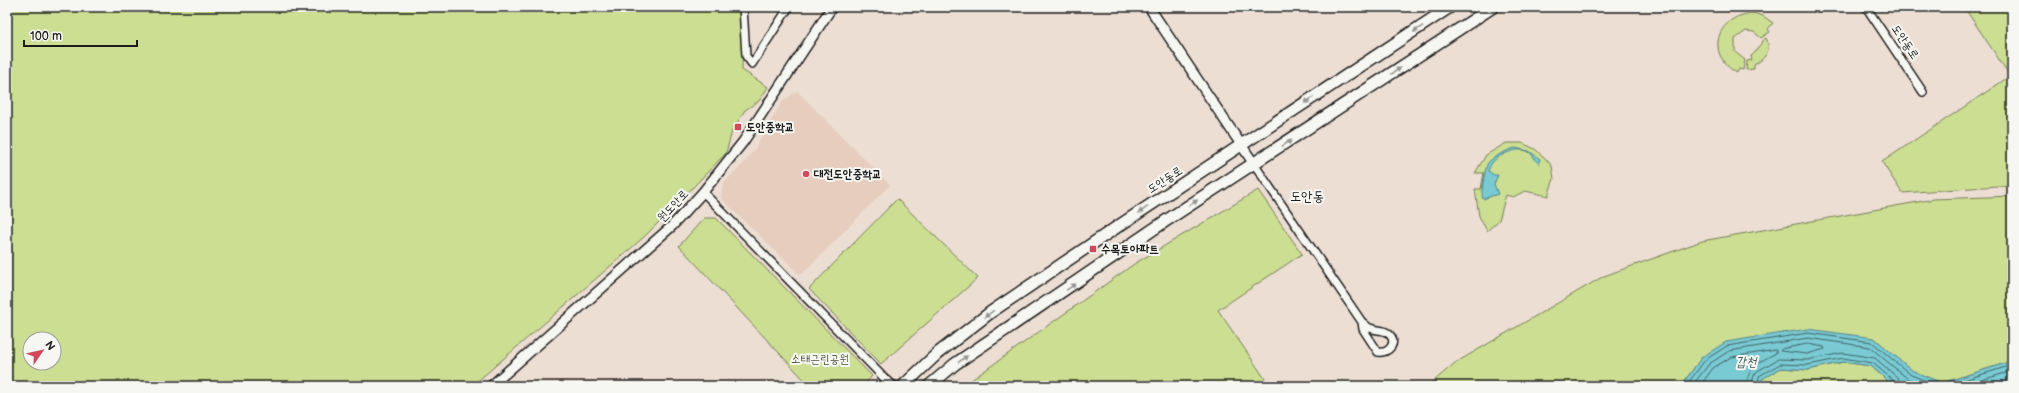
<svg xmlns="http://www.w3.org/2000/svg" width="2019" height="393" font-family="'Balsamiq Sans','Poor Story',sans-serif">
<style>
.built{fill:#e6cdbd}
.green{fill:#cbde92;stroke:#747d57;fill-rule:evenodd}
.water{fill:#79cad3;stroke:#54848a}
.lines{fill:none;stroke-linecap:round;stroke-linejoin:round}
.shore{stroke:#416265;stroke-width:1}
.minor-casing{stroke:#1c1c1c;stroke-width:10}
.tertiary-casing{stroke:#1c1c1c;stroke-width:12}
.secondary-casing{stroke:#1c1c1c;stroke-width:14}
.minor{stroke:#f6f6f2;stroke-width:7}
.tertiary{stroke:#f6f6f2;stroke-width:9}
.secondary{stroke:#f6f6f2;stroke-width:11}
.oneway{fill:#949492}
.poi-dot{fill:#d1495b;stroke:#f6f6f2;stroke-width:1.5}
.labels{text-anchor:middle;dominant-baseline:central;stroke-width:4;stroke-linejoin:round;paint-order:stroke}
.street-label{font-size:12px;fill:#1c1c1c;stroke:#f6f6f2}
.poi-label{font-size:12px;font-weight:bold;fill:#1c1c1c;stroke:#f6f6f2;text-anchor:start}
.park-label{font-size:12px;fill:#51563f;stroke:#f6f6f2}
.water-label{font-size:13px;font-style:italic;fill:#3d595c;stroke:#f6f6f2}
.quarter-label{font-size:14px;fill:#1c1c1c;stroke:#f6f6f2}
</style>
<rect width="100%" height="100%" fill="#edded3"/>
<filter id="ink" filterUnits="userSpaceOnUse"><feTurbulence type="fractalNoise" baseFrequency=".025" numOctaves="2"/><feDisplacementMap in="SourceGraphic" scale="8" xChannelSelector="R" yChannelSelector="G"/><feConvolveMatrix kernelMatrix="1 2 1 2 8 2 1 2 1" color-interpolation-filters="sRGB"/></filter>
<g filter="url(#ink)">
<!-- built -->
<polygon class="built" points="797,91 890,185 802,274 798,273 721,198 723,184 744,163 756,147 782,102"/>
<!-- green -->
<g class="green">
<path d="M7,7H740L743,30L742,70L768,87L759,101L745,110L732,131L726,153L675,206L644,237L472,386H7ZM30,339H54V363H30Z"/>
<polygon points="1964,7 2012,7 2012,185 1902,193 1882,162 2010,76"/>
<path d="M1753,13L1763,16L1773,23L1768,29L1770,32L1761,38L1754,32L1746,31L1735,39V52L1745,60L1743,70L1739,69L1737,73C1705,55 1715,16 1753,13Z"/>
<path d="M1766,38C1772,50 1765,59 1754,65V69L1746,70L1747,61L1752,60L1751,56C1759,50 1759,43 1766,38Z"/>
<polygon points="1506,143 1522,143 1535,149 1545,158 1552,166 1554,179 1548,196 1525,191 1513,197 1506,195 1499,220 1487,231 1479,216 1475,189 1481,189 1484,173 1475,173 1486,155"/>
<polygon points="1258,190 1302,254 1218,310 1270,386 963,386 1134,264"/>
<polygon points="2012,196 2012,361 1942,383 1913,372 1874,338 1702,357 1681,386 1428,386 1455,363 1604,276 1702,241 1934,199"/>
<polygon points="897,199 978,278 881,364 809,289"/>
<polygon points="704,218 716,218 872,376 863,386 810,386 679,246"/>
<polygon points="1843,362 1871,366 1893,386 1762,386 1762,379 1781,368 1808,370"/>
</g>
<!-- water -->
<g class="water">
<path d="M1515,148L1529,151L1540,159L1539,164C1536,161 1533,155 1529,152C1519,146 1499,154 1492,163C1490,165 1489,169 1488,171L1494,175H1498L1494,184L1498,194L1483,199C1480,196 1485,167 1488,163C1491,158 1509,149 1515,148Z"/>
<polygon points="1808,329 1874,338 1913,371 1942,383 2012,361 2012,386 1893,386 1871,366 1843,362 1808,370 1781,368 1762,379 1762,386 1681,386 1702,357 1726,342"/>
</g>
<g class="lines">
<!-- shore -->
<g class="shore">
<polygon points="1808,344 1824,347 1825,349 1807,354 1780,351 1782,349"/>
<polyline points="1686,386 1705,360 1727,346 1808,333 1872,342 1911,375 1940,386"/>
<polyline points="1692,386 1709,364 1729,351 1808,338 1870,347 1908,379 1926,386"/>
<path d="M1700,386L1713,368L1731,357L1776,350V353C1760,362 1747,366 1747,386"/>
<polyline points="1753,386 1753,378 1756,372 1778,359 1807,360 1843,353 1875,358 1898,378 1901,386"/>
<polyline points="1758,386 1759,376 1780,364 1808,365 1843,358 1873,363 1894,381 1896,386"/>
<polyline points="1945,386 2012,365"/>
<polyline points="1962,386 2012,371"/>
</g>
<!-- minor casing -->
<g class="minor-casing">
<g id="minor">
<polyline points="743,7 746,56 752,64 789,7"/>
<polyline points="1866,7 1923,92"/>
<path d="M1254,164L1362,322C1365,324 1367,327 1370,328C1376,331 1384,329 1389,334C1398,342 1389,354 1378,352L1363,329L1362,322"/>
<polyline points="703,192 885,379 895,386"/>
</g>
</g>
<!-- tertiary casing -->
<g class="tertiary-casing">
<g id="tertiary">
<polyline points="1149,7 1254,164"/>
<polyline points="491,386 672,226 703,192 743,142 832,7"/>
</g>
</g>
<!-- secondary casing -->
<g class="secondary-casing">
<g id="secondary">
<polyline points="903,386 938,353 991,312 1117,227 1450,7"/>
<polyline points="929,386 955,364 1167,220 1493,7"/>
</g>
</g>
<!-- minor -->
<use href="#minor" class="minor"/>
<!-- tertiary -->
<use href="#tertiary" class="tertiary"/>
<!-- secondary -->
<use href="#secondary" class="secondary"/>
</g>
<!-- one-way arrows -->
<defs><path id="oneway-solid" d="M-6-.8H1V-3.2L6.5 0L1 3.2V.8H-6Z"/></defs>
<g class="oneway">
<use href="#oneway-solid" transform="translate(1418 29) rotate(146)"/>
<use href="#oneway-solid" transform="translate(1396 71) rotate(-34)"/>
<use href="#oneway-solid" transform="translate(1309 100) rotate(146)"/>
<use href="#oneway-solid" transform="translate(1287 143) rotate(-33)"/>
<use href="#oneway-solid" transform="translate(1193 203) rotate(-33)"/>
<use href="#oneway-solid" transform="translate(1143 210) rotate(146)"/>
<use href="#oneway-solid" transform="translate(1071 287) rotate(-34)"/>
<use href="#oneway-solid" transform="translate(989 314) rotate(144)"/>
<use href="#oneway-solid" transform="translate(963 359) rotate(-35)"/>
</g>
</g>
<!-- markers -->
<g class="poi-dot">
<rect x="734" y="123" width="8" height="8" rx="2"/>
<circle cx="806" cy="174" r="4"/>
<rect x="1089" y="245" width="8" height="8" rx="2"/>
</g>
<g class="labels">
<!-- street labels -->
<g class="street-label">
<text transform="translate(1905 42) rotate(56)">도안동로</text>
<text transform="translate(1165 180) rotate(-33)">도안동로</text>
<text transform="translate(673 206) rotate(-47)">원도안로</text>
</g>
<!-- poi labels -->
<g class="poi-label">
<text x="746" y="127">도안중학교</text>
<text x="814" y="174">대전도안중학교</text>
<text x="1101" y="249">수목토아파트</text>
</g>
<!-- park labels -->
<g class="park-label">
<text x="820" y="359">소태근린공원</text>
</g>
<!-- water labels -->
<g class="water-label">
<text x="1746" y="362">갑천</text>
</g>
<!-- quarter labels -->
<g class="quarter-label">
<text x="1307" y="196">도안동</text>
</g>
</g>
<!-- margin -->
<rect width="2019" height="393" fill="none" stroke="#f6f6f2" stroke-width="24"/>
<rect x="12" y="12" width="1995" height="369" fill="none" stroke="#1c1c1c" stroke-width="1.5" filter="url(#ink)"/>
<!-- north arrow -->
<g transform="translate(42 351) rotate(56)"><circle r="19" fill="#f6f6f2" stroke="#9f9f9c"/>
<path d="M0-3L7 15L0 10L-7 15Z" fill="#d1495b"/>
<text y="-6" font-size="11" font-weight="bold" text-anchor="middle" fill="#1c1c1c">N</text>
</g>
<!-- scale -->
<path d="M24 40v6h113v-6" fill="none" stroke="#1c1c1c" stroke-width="2"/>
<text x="30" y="40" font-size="12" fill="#1c1c1c" stroke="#f6f6f2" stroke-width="3" paint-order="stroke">100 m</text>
</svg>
